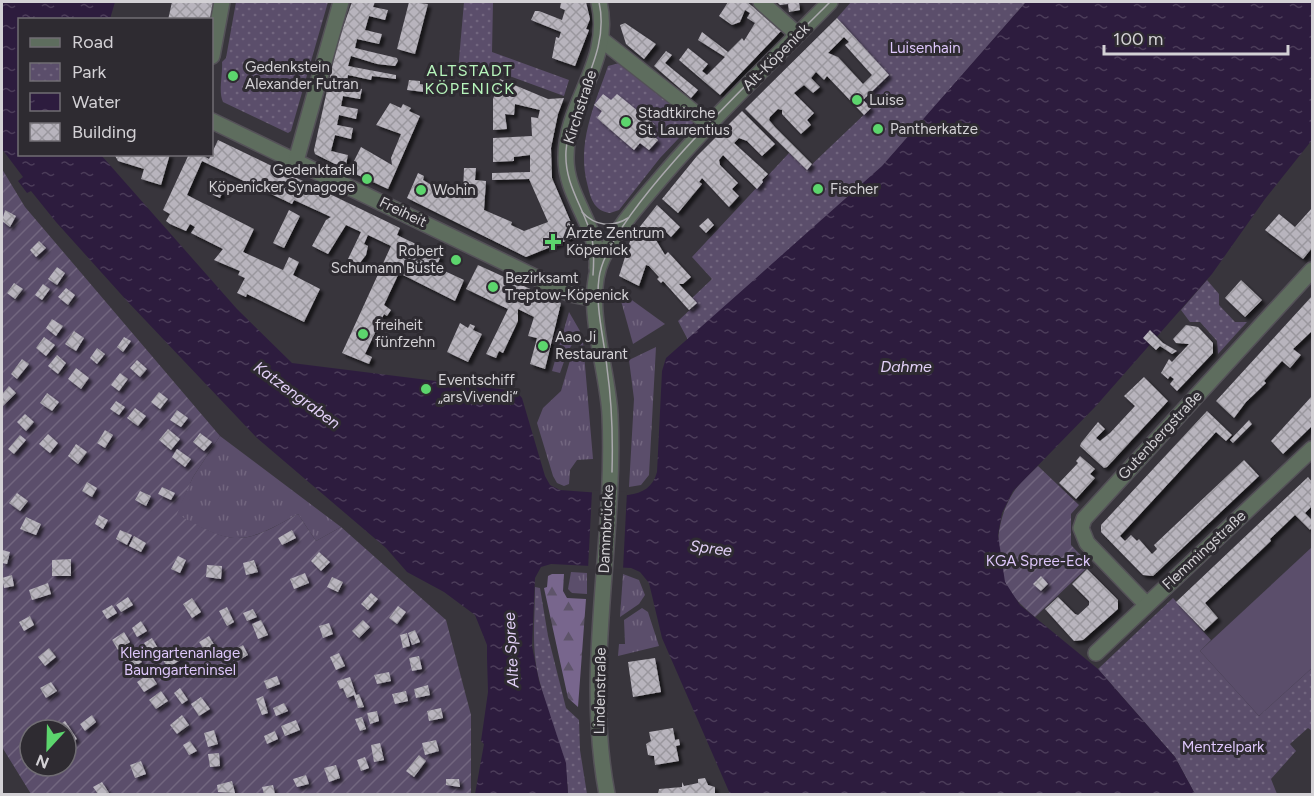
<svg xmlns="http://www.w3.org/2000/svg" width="1314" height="796" font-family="Figtree,sans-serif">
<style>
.grass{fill:url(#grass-tufts)}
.forest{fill:url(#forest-firs)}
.park{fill:url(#park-dots)}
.garden{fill:url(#garden-furrows);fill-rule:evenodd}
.pitch{fill:#5b4e6b}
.water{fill:url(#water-ripples)}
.pier{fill:#38353c}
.building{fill:url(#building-cross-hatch);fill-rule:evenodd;filter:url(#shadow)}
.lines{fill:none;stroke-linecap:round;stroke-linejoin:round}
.minor-casing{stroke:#545158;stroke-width:18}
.minor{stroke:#5e6d5e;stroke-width:15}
.tram{stroke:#aaa8ad;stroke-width:1.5}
.poi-dot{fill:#5cd56d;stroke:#2e2b31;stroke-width:2}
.labels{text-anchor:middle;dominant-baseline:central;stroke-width:6;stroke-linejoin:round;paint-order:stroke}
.park-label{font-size:15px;fill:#dec7fb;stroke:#2e2b31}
.street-label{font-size:15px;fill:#d3d1d5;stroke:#2e2b31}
.poi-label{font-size:15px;fill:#d3d1d5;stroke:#2e2b31;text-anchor:start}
.neighbourhood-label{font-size:16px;letter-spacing:1.5px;fill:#b7f5bc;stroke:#2e2b31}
.water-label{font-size:16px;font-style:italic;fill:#e2d0f7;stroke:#2e2b31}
</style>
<defs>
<pattern id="grass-tufts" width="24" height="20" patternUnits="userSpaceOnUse" patternTransform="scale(1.5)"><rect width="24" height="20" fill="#5b4e6b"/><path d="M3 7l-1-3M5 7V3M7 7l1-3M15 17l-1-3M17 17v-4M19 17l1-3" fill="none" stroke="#72667f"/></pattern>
<pattern id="forest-firs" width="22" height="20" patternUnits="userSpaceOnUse" patternTransform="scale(1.5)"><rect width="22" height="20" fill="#78668d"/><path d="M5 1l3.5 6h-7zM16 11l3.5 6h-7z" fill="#5e546a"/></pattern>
<pattern id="park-dots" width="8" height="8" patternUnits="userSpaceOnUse" patternTransform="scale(1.5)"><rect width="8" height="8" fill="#5b4e6b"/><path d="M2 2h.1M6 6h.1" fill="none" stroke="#72667f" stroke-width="1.8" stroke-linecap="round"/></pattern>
<pattern id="garden-furrows" width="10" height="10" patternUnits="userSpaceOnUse" patternTransform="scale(1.5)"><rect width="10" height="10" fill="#5b4e6b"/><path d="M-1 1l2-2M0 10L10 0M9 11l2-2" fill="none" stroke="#72667f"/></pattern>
<pattern id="water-ripples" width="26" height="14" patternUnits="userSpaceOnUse" patternTransform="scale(1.5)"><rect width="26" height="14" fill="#2d1c3e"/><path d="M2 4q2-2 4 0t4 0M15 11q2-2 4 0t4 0" fill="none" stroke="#4b3c59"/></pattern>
<pattern id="building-cross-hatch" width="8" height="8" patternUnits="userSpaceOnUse" patternTransform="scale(1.5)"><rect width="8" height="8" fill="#b8b4bd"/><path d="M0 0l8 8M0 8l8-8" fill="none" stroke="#9a979e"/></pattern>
<filter id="shadow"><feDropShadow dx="3.5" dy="3.5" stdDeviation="1.5" flood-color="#0009"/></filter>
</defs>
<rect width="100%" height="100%" fill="#38353c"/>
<!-- grass -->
<g class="grass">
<polygon points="618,290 665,324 633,344"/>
<polygon points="569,312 580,331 567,353 560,373 552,371"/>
<polygon points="583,342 593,459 577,460 570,470 569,484 564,486 557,483 553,476 537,423 543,408 561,391 571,357"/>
<polygon points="656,347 649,475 641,485 629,487 634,399 629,360"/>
<path d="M220,436L341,527L316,541L298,514C241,546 234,546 176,514L193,477Z"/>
<polygon points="571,572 587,573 587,594 572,593 568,589"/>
<polygon points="623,574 639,580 645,595 639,604 620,617"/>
<polygon points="642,608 648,612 659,646 618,656 619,644 625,644 624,620"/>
</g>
<!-- forest -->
<polygon class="forest" points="552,574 564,574 563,591 567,598 586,599 578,707 568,698 544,588 547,587 548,576"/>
<!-- park -->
<g class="park">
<path d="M236,2H328L291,131L288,133L223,102C218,91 223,74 222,62L226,58Z"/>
<polygon points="464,2 493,2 492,52 569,80 564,96 493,70 492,77 458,71"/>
<polygon points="851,2 1026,2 882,167 688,340 678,321 696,304 692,298 712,279 692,257 789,153 807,169 871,108 863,100 888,75 837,18"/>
<path d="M623,62L695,121L660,158L619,210L610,213C595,211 591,200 588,187C576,143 594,107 608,66Z"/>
<polygon points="1207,280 1219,294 1219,305 1235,322 1247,322 1218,354 1217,341 1200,322 1190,322 1181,310"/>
<path d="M535,587L540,588L548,636L566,708L579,720L580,750L587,794H568C567,754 548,718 539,679C531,648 535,619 535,587Z"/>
<polygon points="1173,598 1211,640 1200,651 1259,716 1312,668 1312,731 1308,728 1290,744 1296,751 1271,779 1277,794 1195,794 1175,757 1098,669"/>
</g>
<!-- garden -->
<g class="garden">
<path d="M2,169L25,207L220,436L193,477L177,514C235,546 241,546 298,514L316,541L341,527L446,620L471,715V794H31L2,747ZM30,730H66V766H30Z"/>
<path d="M1038,466L1079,505L1071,514V545L1090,565L1035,617C1023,607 1011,596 1005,582C993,555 997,518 1013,493C1019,483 1030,474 1038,466Z"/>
</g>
<!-- pitch -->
<polygon class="pitch" points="1312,547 1312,668 1259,716 1200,651"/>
<!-- water -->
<path class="water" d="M2,2H115L110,19L20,20V154L101,155L237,309L292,363L516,391L522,398L545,476L550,485L560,490L628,495C643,493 653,487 657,472L662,371L666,358L882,166L1026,2H1312V140L1265,199L1212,274L1095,407L1013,491L1002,513L998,535L1005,582L1020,605L1098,669L1175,757L1195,794H730L662,638L649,583L640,572L631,568L551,564L541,567L535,578L532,646L539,681L566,763L568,794H475L484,744L481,741L488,692L487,658V645L475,615L444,592L407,572L386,548L257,438L128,302L56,222L31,191L27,193L18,181L23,177L2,149Z"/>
<!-- pier -->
<polygon class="pier" points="592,490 627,492 623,570 588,569"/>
<!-- building -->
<g class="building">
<polygon points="172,2 213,2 211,20 168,20"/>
<polygon points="352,2 375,2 373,7 388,10 385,20 369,16 365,30 382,34 379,44 357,39 355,48 397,58 398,61 395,66 377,64 351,56 348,66 396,75 396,79 372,76 371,80 348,75 346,86 362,89 360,99 343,96 341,106 358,109 356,119 339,115 337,125 353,128 351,139 335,135 331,151 348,155 345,169 315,154 314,150 337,44"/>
<polygon points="409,2 428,4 415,54 397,49"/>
<polygon points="561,2 586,2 590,19 586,29 589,30 575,66 552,58 556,37 559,38 561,32 531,20 535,11 539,11 562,20 565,10 560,8"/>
<polygon points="728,2 747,2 782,30 720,95 679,60 688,48 708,64 702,71 707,75 725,57 698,40 702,32 728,52 742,38 744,41 755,23 747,18 750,13 745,10 740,22 732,25 719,16"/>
<polygon points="777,2 799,2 800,10 789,12 788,4 780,5"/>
<path d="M837,18L889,75L863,100L871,108L864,115L827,76L824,80L816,72L811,78L820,87L813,93L804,85L794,93L814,113L807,120L811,125L801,134L782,114V110L778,109L770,117L769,120L775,127L812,164L807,170L745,109ZM844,37L849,42L845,45L872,75L863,84L838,57L828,53Z"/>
<polygon points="625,23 656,44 644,59 626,44 620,25"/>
<polygon points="666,51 672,55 665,63 698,90 691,98 654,66"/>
<polygon points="500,79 548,99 564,98 558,114 551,148 552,178 575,232 573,238 526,257 407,198 418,173 424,176 423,180 435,187 441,190 442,187 457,194 463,194 464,168 476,168 475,180 486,181 484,210 512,222 511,225 524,231 548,222 529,179 492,180 492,173 530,172 530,155 514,157 514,161 493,162 493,138 532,136 531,117 538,118 540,110 515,104 514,115 505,114 507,129 493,130 493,99"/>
<polygon points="409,80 420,81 420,84 425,85 424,92 407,90"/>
<polygon points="603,94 611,100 617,94 655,125 649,132 658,140 649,150 640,143 634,150 597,118 602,111 594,105"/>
<polygon points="390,103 401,108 403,104 411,108 409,111 420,116 388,189 349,171 361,147 392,165 391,158 401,134 376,125"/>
<polygon points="742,111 775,144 762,156 747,141 739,138 734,143 768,174 762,180 763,182 757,189 723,155 719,160 720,165 738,183 732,189 739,196 729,207 702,178 699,182 702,184 678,213 662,199 697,156"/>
<polygon points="218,140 400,228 397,235 441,256 436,267 464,280 455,301 399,273 384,305 391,310 387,316 384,314 365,354 372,357 369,364 342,353 391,246 368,235 364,244 368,246 366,255 359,264 348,259 361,232 346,225 328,254 312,246 326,220 331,217 294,200 292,204 202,161 187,195 254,229 243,252 283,270 289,257 299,262 293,275 320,289 304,322 247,294 246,297 237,293 245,278 238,275 240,271 214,260 223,249 191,233 195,227 190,224 186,231 170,224 166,221 170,214 163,210 189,154 200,154 209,159"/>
<polygon points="114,154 170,154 161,185 141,179 144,169 118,161"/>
<polygon points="215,185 224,189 220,198 211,194"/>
<polygon points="657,205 680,227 671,237 664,230 656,240 665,255 668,252 691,277 683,284 679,284 697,303 689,310 663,281 661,283 657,279 659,277 649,266 646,265 639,286 619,276 631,238"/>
<polygon points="1312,208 1312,248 1303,259 1265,230 1279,214 1295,227"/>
<polygon points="5,210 16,216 10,227 2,221"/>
<polygon points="289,210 300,216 284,248 273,243"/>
<polygon points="708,218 714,225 706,233 699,226"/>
<polygon points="39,241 46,248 36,257 30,250"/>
<polygon points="478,265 561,303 545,369 530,364 537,338 528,336 534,317 518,309 518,321 503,353 499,351 496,358 486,354 508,309 466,289"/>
<polygon points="57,267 65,273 57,285 48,279"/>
<polygon points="1241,280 1262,300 1245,317 1225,298"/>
<polygon points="14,283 23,289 15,299 7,293"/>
<polygon points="43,284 50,289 42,300 35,295"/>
<polygon points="66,288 75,295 68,305 58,297"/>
<polygon points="1312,296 1312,331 1293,349 1301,355 1290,368 1282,361 1264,381 1266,383 1246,402 1234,418 1216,401"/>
<polygon points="52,319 63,326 56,336 46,328"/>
<polygon points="460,323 468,328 470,324 475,326 473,330 482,334 468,362 447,352"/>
<polygon points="1186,325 1198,327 1213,343 1213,353 1177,391 1170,384 1174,379 1170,376 1168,379 1161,373 1169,359 1172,362 1189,344 1176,343 1173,339"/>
<polygon points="1150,330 1163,343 1177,351 1172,354 1160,346 1156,350 1143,338"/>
<polygon points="74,331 84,338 76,351 65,344"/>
<polygon points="44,337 55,345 46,356 36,348"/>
<polygon points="124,337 131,341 123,352 117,347"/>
<polygon points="97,348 105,354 97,364 90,358"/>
<polygon points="57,355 66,363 58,374 48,366"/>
<polygon points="22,359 29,364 17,379 11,374"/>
<polygon points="137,360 147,369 140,377 130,368"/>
<polygon points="76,368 89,378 81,389 68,379"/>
<polygon points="120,373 128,379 119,391 111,385"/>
<polygon points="1144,377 1168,401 1107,467 1104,468 1080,446 1081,443 1098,422 1105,429 1096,438 1100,441 1110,433 1135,406 1124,396"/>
<polygon points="9,386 16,393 2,407 2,394"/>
<polygon points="159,392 168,399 160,409 151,402"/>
<polygon points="47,393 59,402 52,411 40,403"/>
<polygon points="1312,396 1312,426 1283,454 1271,441"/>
<polygon points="116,401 125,407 119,415 110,409"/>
<polygon points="135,408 146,416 138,426 127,418"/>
<polygon points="177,410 188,418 181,427 170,420"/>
<polygon points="1207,411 1232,435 1226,441 1216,432 1120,536 1125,541 1131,535 1137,541 1139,539 1152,554 1157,549 1154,545 1244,460 1259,476 1153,576 1143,575 1101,532 1101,525"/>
<polygon points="25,414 34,422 26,431 17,422"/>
<polygon points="1249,420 1252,424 1233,443 1230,440"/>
<polygon points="168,429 180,439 171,450 159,440"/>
<polygon points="105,430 113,435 105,448 97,443"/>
<polygon points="200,433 212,442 204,451 193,442"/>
<polygon points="48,434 58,443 50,453 39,444"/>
<polygon points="20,435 26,440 14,454 8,449"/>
<polygon points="76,444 87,452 78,464 68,456"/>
<polygon points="177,449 191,459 185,467 172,457"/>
<polygon points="1080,456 1095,469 1090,474 1095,478 1076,499 1059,483 1078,463 1076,461"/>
<polygon points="1308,477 1312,482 1312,506 1305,513 1312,520 1312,527 1310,530 1295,515 1270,539 1271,541 1205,603 1218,618 1204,631 1176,602"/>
<polygon points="87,482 97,488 92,497 82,491"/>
<polygon points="162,487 175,493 171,500 158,494"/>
<polygon points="140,491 151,496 146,506 135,500"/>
<polygon points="17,493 28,501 20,511 9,503"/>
<polygon points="99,515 108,520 103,529 95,524"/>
<polygon points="26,517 41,524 36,535 20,529"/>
<polygon points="120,530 132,535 127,545 116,539"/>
<polygon points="292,530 296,538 282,545 278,538"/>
<polygon points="134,536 146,543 141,552 129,546"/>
<polygon points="2,550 10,552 7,564 2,563"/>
<polygon points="319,552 330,562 321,571 311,561"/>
<polygon points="178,556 186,560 180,573 171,569"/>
<polygon points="71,559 71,576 52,576 52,560"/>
<polygon points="254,560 258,572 246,575 243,563"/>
<polygon points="207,565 222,566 221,579 206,577"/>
<polygon points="1087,569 1118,600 1118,609 1083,640 1074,641 1045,609 1058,597 1075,614 1078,615 1089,605 1089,601 1072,584"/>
<polygon points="305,573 309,583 294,589 290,579"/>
<polygon points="12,575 14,586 4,588 2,578"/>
<polygon points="1041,576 1048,584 1041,591 1033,584"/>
<polygon points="332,577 343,582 338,592 327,587"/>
<polygon points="48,583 51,594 32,600 29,590"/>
<polygon points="371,593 378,599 368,610 361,604"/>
<polygon points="128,597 133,605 121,612 116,605"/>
<polygon points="192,598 201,612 192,618 183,604"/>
<polygon points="112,605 117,613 107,619 102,611"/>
<polygon points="398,606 406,612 397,624 389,618"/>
<polygon points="227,607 234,622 227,626 219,611"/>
<polygon points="253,609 257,617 247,621 243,613"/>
<polygon points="30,616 34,625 24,631 19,622"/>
<polygon points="261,620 268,635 258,639 252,624"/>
<polygon points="363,620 370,627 359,638 352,631"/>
<polygon points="141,621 147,631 137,637 132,628"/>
<polygon points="329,623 333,634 323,638 319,626"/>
<polygon points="415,630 420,642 412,645 408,633"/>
<polygon points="124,632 130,642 118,650 112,640"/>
<polygon points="407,633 410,646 403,648 400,635"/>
<polygon points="209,636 217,650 208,656 199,642"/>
<polygon points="152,638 159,650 152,655 144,643"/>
<polygon points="243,645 248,655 239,660 234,650"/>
<polygon points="49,648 56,657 45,666 38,657"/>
<polygon points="178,651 183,658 168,668 163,660"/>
<polygon points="136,653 142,662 131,669 125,660"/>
<polygon points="339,653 345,666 336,670 330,657"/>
<polygon points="419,656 422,669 412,671 409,658"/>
<polygon points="655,658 661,692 633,697 628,662"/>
<polygon points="389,672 391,681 377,684 374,675"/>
<polygon points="150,673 157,684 144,692 137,682"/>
<polygon points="277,676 280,684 267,689 264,681"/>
<polygon points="350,677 356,695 359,694 364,707 358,708 354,695 347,698 343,688 340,689 337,681"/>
<polygon points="51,682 57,691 46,698 40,688"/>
<polygon points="428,685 430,695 416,698 414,689"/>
<polygon points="180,688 188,700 182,704 174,693"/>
<polygon points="161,691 168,701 156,709 149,700"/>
<polygon points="406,691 408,701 395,704 392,694"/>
<polygon points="263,696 268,713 262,715 256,699"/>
<polygon points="201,697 210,709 199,716 191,704"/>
<polygon points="284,703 288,711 276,716 273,708"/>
<polygon points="441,708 443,718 429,721 427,711"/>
<polygon points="377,711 379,721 370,724 367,713"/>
<polygon points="92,715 96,722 85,731 80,724"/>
<polygon points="182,715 189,725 177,734 170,725"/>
<polygon points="362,717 366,729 360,731 355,719"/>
<polygon points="296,720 300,730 285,736 281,726"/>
<polygon points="65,721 77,739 72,743 66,736 66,730 52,730"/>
<polygon points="673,728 675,740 679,739 680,745 676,746 679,761 655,765 654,756 648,755 646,744 651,741 649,732"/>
<polygon points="214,730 218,744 208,747 204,733"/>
<polygon points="275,731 278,739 267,744 264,736"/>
<polygon points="436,740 439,751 425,755 422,743"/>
<polygon points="190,741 197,751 189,755 183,745"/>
<polygon points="380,743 384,760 374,762 371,745"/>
<polygon points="219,753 220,766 210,767 208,754"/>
<polygon points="419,755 426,761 414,777 406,771"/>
<polygon points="365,757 369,768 361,771 357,760"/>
<polygon points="141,761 146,774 135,778 130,765"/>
<polygon points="336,765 340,778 329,782 324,768"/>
<polygon points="306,775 309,784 297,787 293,779"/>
<polygon points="705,778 708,785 715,787 715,794 658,794 659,789 682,787 682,782 684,786 698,783 698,779"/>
<polygon points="446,779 459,779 460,787 446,785"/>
<polygon points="232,781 235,793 218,792 217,785"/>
<polygon points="102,782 109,793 107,794 98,794 93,787"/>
<polygon points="273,785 275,794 264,794 262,787"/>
</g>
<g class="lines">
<!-- minor casing -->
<g class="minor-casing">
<g id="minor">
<polyline points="761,2 797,34"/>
<polyline points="602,40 709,124"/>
<polyline points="212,56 222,2"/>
<polyline points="212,121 570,294 595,299"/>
<polyline points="296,161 341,2"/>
<path d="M597,268C600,227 565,197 566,157C566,101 613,62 599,2"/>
<polyline points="1146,604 1087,543 1081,528 1084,519 1312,270"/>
<polyline points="1096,653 1312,449"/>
<path d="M607,794C583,669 616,541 610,415C608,369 582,301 602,259C616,229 640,203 661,178C714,116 773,60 830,2"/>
</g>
</g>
<!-- minor -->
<use href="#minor" class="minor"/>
<!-- tram -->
<g class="tram">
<path d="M582,212C595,226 612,228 628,218"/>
<path d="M593,275C594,262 594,250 592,238C584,207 564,185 566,151C570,98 611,55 599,2"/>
<path d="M612,472C613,437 612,403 607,368C604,338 595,307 599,278C607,211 778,55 830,2"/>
</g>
</g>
<!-- markers -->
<g class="poi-dot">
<circle cx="233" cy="76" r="6"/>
<circle cx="857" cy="100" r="6"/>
<circle cx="626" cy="122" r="6"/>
<circle cx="878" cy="129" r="6"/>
<circle cx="367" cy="179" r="6"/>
<circle cx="818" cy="189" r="6"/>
<circle cx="421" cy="190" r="6"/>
<path d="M550 233h6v6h6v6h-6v6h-6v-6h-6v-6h6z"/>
<circle cx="456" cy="260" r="6"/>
<circle cx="493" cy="287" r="6"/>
<circle cx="363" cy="334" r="6"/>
<circle cx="543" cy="346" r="6"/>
<circle cx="426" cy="389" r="6"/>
</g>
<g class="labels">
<!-- park labels -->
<g class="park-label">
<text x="925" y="48">Luisenhain</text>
<text x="1038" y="561">KGA Spree-Eck</text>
<text x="180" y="653">Kleingartenanlage<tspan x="180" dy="17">Baumgarteninsel</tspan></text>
<text x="1223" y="747">Mentzelpark</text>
</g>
<!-- street labels -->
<g class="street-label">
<text transform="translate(776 57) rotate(-45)">Alt-Köpenick</text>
<text transform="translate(580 107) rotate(-72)">Kirchstraße</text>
<text transform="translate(403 212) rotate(26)">Freiheit</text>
<text transform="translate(1160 435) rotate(-47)">Gutenbergstraße</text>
<text transform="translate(606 529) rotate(-87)">Dammbrücke</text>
<text transform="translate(1204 550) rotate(-43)">Flemmingstraße</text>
<text transform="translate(600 691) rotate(-89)">Lindenstraße</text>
</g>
<!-- poi labels -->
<g class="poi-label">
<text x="245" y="67">Gedenkstein<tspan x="245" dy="17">Alexander Futran</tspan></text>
<text x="869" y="100">Luise</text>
<text x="638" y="113">Stadtkirche<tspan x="638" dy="17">St. Laurentius</tspan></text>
<text x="890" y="129">Pantherkatze</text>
<text x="355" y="170" text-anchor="end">Gedenktafel<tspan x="355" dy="17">Köpenicker Synagoge</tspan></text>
<text x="830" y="189">Fischer</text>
<text x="433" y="190">Wohin</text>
<text x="566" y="233">Ärzte Zentrum<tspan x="566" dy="17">Köpenick</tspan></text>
<text x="444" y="251" text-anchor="end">Robert<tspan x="444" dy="17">Schumann Büste</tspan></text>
<text x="505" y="278">Bezirksamt<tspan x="505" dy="17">Treptow-Köpenick</tspan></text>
<text x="375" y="325">freiheit<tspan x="375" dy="17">fünfzehn</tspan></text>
<text x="555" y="337">Aao Ji<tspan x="555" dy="17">Restaurant</tspan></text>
<text x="438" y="380">Eventschiff<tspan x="438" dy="17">„arsVivendi“</tspan></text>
</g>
<!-- neighbourhood labels -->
<g class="neighbourhood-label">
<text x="470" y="70">ALTSTADT<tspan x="470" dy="18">KÖPENICK</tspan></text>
</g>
<!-- water labels -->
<g class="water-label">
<text x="906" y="366">Dahme</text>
<text transform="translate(297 395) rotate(36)">Katzengraben</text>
<text transform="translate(711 548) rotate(7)">Spree</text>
<text transform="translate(511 650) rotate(-93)">Alte Spree</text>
</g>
</g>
<!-- border -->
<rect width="1314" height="796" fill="none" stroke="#d3d1d5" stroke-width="6"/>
<!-- legend -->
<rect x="18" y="18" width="195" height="138" fill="#2e2b31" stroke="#706d73" stroke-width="1.5"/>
<rect x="30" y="38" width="30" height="9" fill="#5e6d5e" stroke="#706d73" stroke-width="1.5"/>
<text x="72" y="48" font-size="18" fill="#d3d1d5">Road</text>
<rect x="30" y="63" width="30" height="18" fill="url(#park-dots)" stroke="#706d73" stroke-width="1.5"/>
<text x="72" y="78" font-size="18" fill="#d3d1d5">Park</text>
<rect x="30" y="93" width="30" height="18" fill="url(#water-ripples)" stroke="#706d73" stroke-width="1.5"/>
<text x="72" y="108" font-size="18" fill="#d3d1d5">Water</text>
<rect x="30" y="123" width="30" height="18" fill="url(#building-cross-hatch)" stroke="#706d73" stroke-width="1.5"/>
<text x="72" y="138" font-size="18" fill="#d3d1d5">Building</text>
<!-- north arrow -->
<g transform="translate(48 748) rotate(202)"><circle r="28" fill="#2e2b31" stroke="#706d73" stroke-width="1.5"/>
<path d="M0-4.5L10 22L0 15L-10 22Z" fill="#5cd56d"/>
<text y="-9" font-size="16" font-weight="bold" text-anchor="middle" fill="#d3d1d5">N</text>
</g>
<!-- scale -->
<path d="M1104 45v9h184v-9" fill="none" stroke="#d3d1d5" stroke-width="3"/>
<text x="1113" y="45" font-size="18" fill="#d3d1d5" stroke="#2e2b31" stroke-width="4.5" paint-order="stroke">100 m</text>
</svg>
